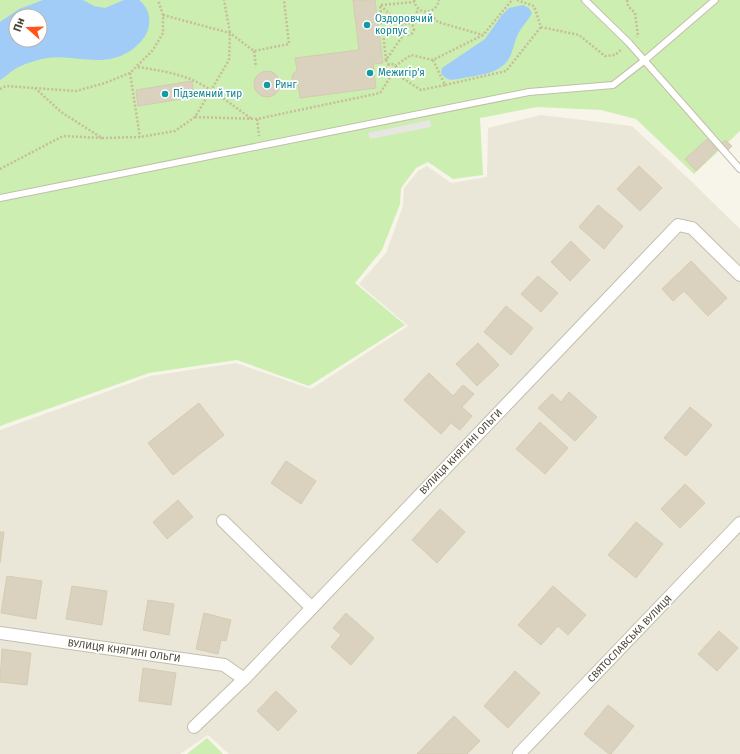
<svg xmlns="http://www.w3.org/2000/svg" width="740" height="754" font-family="'Fira Sans',sans-serif">
<style>
.residential{fill:#ebe7d8}
.green{fill:#cceeb0;fill-rule:evenodd}
.parking{fill:#e8e6e2}
.water{fill:#a2ccf8;fill-rule:evenodd}
.building{fill:#dad2be;stroke:#d5cbb1}
.lines{fill:none;stroke-linecap:round;stroke-linejoin:round}
.service-casing{stroke:#c3beab;stroke-width:8}
.minor-casing{stroke:#c3beab;stroke-width:14}
.path{stroke:#c7bc9b;stroke-width:2.5;stroke-dasharray:2 2;stroke-linecap:butt}
.service{stroke:#fff;stroke-width:6}
.minor{stroke:#fff;stroke-width:12}
.culture-dot{fill:#0f9aa8;stroke:#fff;stroke-width:1.5}
.labels{text-anchor:middle;dominant-baseline:central;stroke-width:3.5;stroke-linejoin:round;paint-order:stroke}
.culture-label{font-size:10px;fill:#0d838f;stroke:#fff;text-anchor:start}
.street-label{font-size:10px;fill:#4c4637;stroke:#fff}
</style>
<rect width="100%" height="100%" fill="#f7f4ea"/>
<!-- residential -->
<polygon class="residential" points="541,115 632,126 691,181 740,229 740,754 229,754 208,735 180,754 0,754 0,430 150,376 236,363 311,389 408,326 359,284 386,253 403,206 404,188 418,171 427,166 451,183 487,177 488,128"/>
<!-- green -->
<g class="green">
<path d="M0,0H740V131L694,174L636,119L601,110L537,107L480,118L483,175L453,179L428,162L416,168L401,188L400,204L382,250L355,283L405,325L309,386L237,360L149,373L0,426ZM16,16H40V40H16Z"/>
<polygon points="207,738 223,754 187,754"/>
</g>
<!-- parking -->
<polygon class="parking" points="430,120 431,127 370,139 368,133"/>
<!-- water -->
<g class="water">
<path d="M43,0H83L94,6L105,8L124,0H139C149,8 151,18 148,30C145,38 139,44 133,49C103,70 78,54 47,58C37,60 23,64 15,69C10,72 5,77 0,80V22L19,9ZM16,16H40V40H16Z"/>
<path d="M523,5L529,8L532,13C528,21 522,26 518,34C514,42 513,53 508,60C499,74 478,75 463,78C453,80 447,82 441,73L442,68L485,39L502,15L509,8Z"/>
</g>
<!-- building -->
<g class="building">
<polygon points="353,0 375,0 383,63 373,64 376,88 300,98 298,85 294,83 292,79 293,74 297,70 295,58 359,50"/>
<circle cx="267" cy="84" r="13"/>
<polygon points="192,81 194,97 138,106 136,90"/>
<polygon points="707,139 717,150 696,171 685,159"/>
<polygon points="725,140 732,146 728,150 721,144"/>
<polygon points="639,166 662,188 640,211 617,189"/>
<polygon points="598,205 623,226 604,249 579,227"/>
<polygon points="571,241 590,260 570,281 551,262"/>
<polygon points="691,261 727,298 708,316 684,291 673,301 662,289"/>
<polygon points="538,276 558,293 541,312 521,294"/>
<polygon points="506,306 533,328 511,355 484,332"/>
<polygon points="478,343 499,365 477,386 456,364"/>
<polygon points="429,373 453,396 463,385 474,394 462,407 472,416 460,430 451,423 441,434 404,400"/>
<polygon points="569,392 597,417 575,441 538,408 552,394 561,402"/>
<polygon points="199,403 224,435 173,475 148,443"/>
<polygon points="690,407 712,425 686,456 664,438"/>
<polygon points="540,422 568,448 545,474 516,449"/>
<polygon points="286,461 316,481 301,504 271,483"/>
<polygon points="685,484 705,503 680,528 661,509"/>
<polygon points="178,500 193,517 167,539 153,522"/>
<polygon points="440,509 465,532 437,563 412,540"/>
<polygon points="636,522 663,544 636,578 608,555"/>
<polygon points="0,532 4,532 0,563"/>
<polygon points="7,576 42,581 36,619 1,613"/>
<polygon points="72,586 107,591 102,625 66,619"/>
<polygon points="553,586 586,615 568,635 558,626 541,645 518,625"/>
<polygon points="148,600 174,604 169,635 143,630"/>
<polygon points="204,613 231,620 226,641 221,640 218,654 196,649"/>
<polygon points="346,613 374,638 351,665 331,647 341,635 333,628"/>
<polygon points="719,631 738,648 717,671 698,654"/>
<polygon points="2,649 31,653 27,685 0,682"/>
<polygon points="143,668 176,673 171,705 139,701"/>
<polygon points="515,671 540,693 508,728 484,706"/>
<polygon points="276,691 297,711 278,731 257,711"/>
<polygon points="608,705 634,726 611,754 609,754 584,734"/>
<polygon points="454,716 480,741 467,754 417,754"/>
</g>
<g class="lines">
<!-- service casing -->
<g class="service-casing">
<g id="service">
<polyline points="585,0 629,43 740,169"/>
<polyline points="0,198 529,92 613,85 645,60 715,0"/>
</g>
</g>
<!-- minor casing -->
<g class="minor-casing">
<g id="minor">
<polyline points="223,521 312,608"/>
<polyline points="0,633 224,665 244,679"/>
<polyline points="194,727 244,679 678,225 692,228 740,275"/>
<polyline points="519,754 740,523"/>
</g>
</g>
<!-- path -->
<g class="path">
<path d="M414,0C417,16 436,15 439,0"/>
<polyline points="517,0 534,6 541,27 579,35 605,56 615,55 622,49"/>
<polyline points="627,0 628,6 635,13 638,36 637,37"/>
<polyline points="381,5 414,2"/>
<polyline points="428,12 438,22 483,35"/>
<polyline points="163,15 230,33 254,51 289,44 284,0"/>
<circle cx="408" cy="29" r="6"/>
<polyline points="412,24 418,9"/>
<polyline points="254,51 256,67"/>
<polyline points="386,60 380,5 402,26"/>
<polyline points="433,60 445,85 506,71 541,27"/>
<circle cx="391" cy="70" r="6"/>
<polyline points="389,65 386,60 404,34"/>
<polyline points="395,66 411,55 433,60 483,35 512,0"/>
<path d="M138,67C157,70 177,73 195,81C215,91 233,106 252,119"/>
<polyline points="130,73 140,137"/>
<polyline points="396,74 421,90 445,85"/>
<polyline points="35,88 61,112 102,138 140,137 175,131 195,117 229,60 230,33 224,0"/>
<polyline points="0,89 6,86 76,91 105,83 130,73 153,50 163,33 163,15 158,0"/>
<polyline points="195,117 257,119 380,93 391,76"/>
<polyline points="257,119 259,136"/>
<polyline points="0,169 63,136 102,138"/>
</g>
<!-- service -->
<use href="#service" class="service"/>
<!-- minor -->
<use href="#minor" class="minor"/>
</g>
<!-- markers -->
<g class="culture-dot">
<circle cx="367" cy="25" r="4"/>
<circle cx="370" cy="73" r="4"/>
<circle cx="267" cy="85" r="4"/>
<circle cx="165" cy="94" r="4"/>
</g>
<g class="labels">
<!-- culture labels -->
<g class="culture-label">
<text x="375" y="19">Оздоровчий<tspan x="375" dy="12">корпус</tspan></text>
<text x="378" y="73">Межигір’я</text>
<text x="275" y="85">Ринг</text>
<text x="173" y="94">Підземний тир</text>
</g>
<!-- street labels -->
<g class="street-label">
<text transform="translate(461 452) rotate(-46)">ВУЛИЦЯ КНЯГИНІ ОЛЬГИ</text>
<text transform="translate(630 639) rotate(-46)">СВЯТОСЛАВСЬКА ВУЛИЦЯ</text>
<text transform="translate(124 651) rotate(8)">ВУЛИЦЯ КНЯГИНІ ОЛЬГИ</text>
</g>
</g>
<!-- north arrow -->
<g transform="translate(28 28) rotate(290)"><circle r="19" fill="#ffffff" stroke="#b7b5af"/>
<path d="M0-3L7 15L0 10L-7 15Z" fill="#ff5319"/>
<text y="-6" font-size="11" font-weight="bold" text-anchor="middle" fill="#4c4637">Пн</text>
</g>
</svg>
